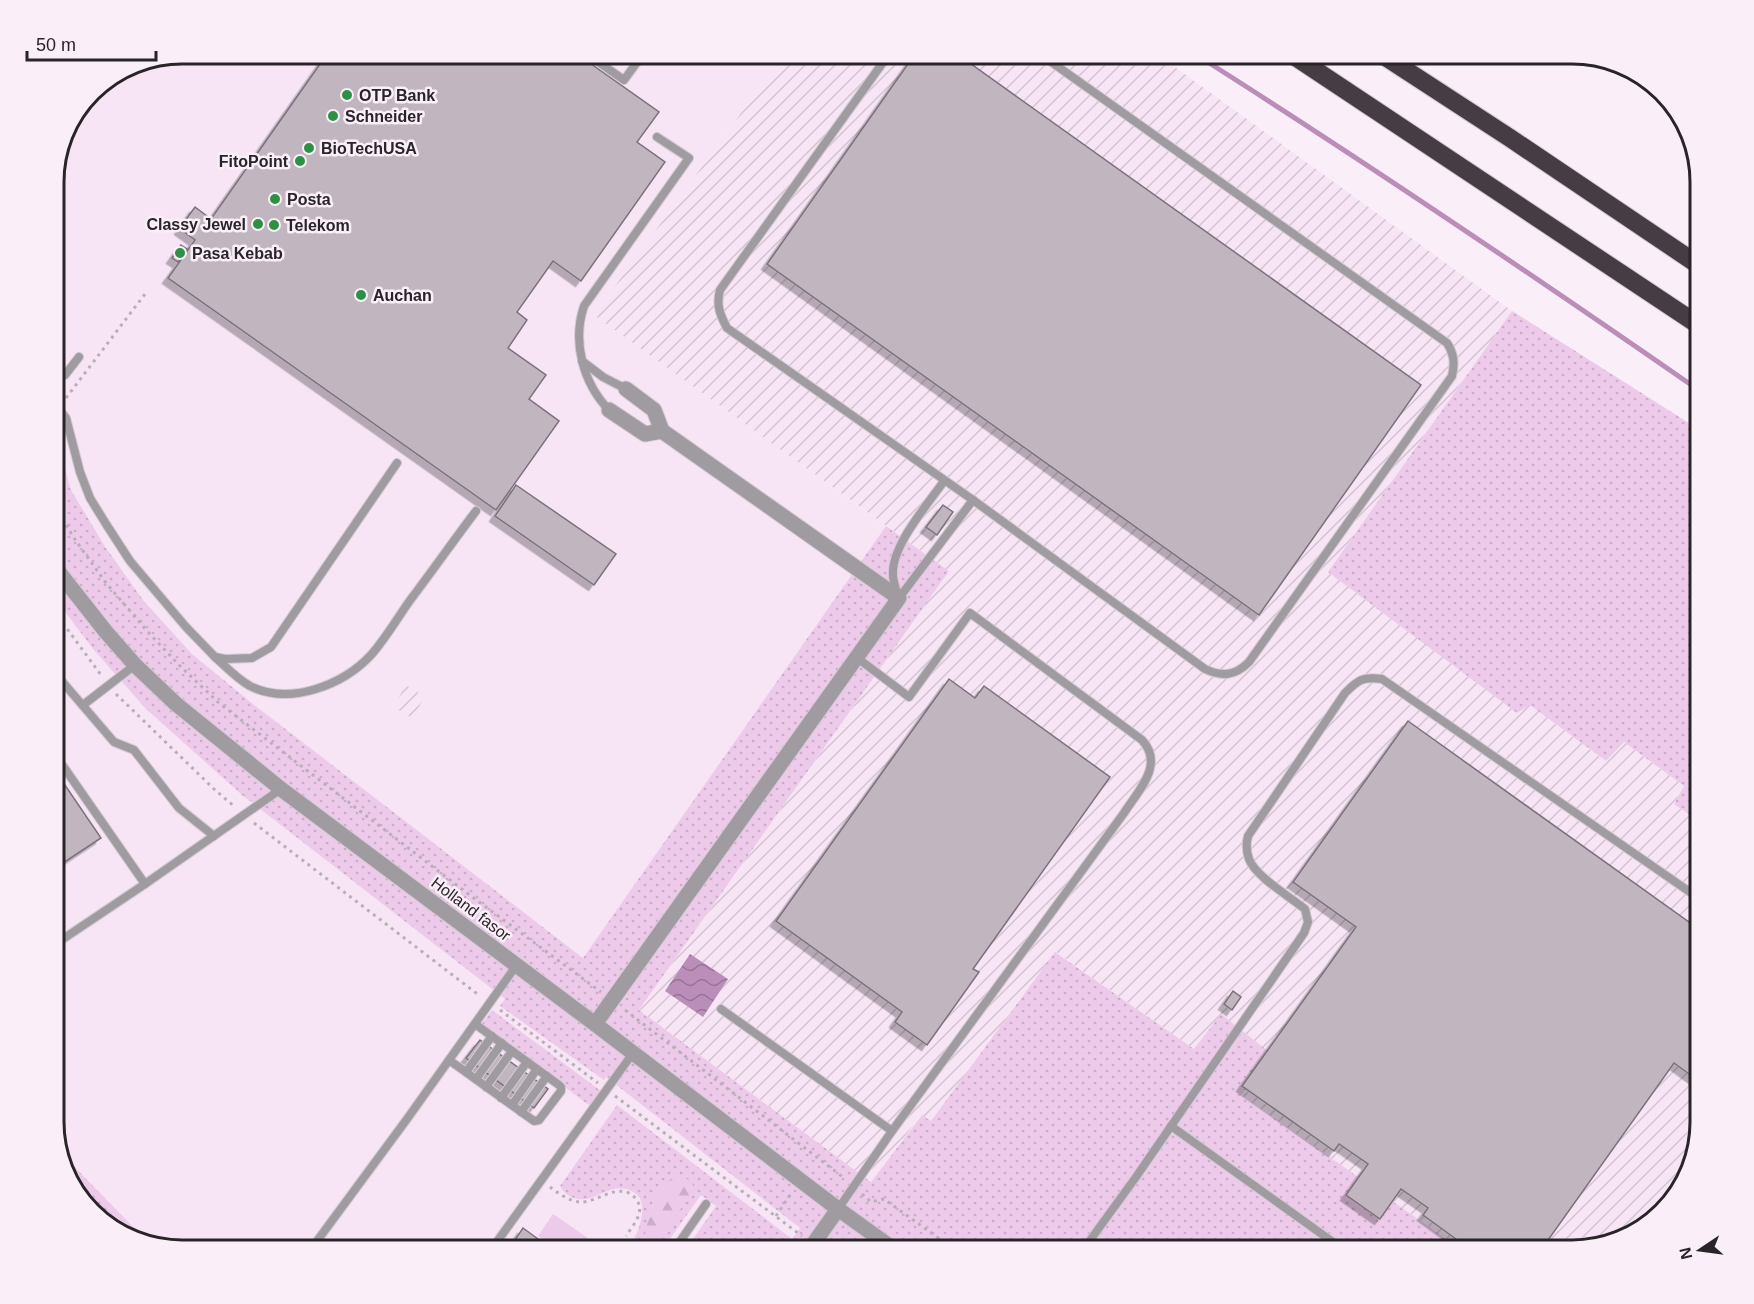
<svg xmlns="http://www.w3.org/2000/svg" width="1754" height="1304" font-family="Helvetica,sans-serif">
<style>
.built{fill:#f7e5f6}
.industrial{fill:url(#industrial-furrows)}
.grass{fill:url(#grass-dots)}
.forest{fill:url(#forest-firs)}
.park{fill:#edcaea}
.water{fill:url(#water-waves)}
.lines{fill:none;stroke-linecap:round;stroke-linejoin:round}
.stream{stroke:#ba8eb8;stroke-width:5}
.building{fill:#c1b6c0;stroke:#7b717b;stroke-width:1.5;filter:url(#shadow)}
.lane-casing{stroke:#d4cad3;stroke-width:10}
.street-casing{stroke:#d4cad3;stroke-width:17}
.highway-casing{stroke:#d4cad3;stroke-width:20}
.path{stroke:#b8afb7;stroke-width:3;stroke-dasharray:3 4.5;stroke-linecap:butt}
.lane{stroke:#a09ba0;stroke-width:8}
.street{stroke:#a09ba0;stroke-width:15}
.highway{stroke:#453c44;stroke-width:18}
.poi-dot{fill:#2d9145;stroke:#faeff9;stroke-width:2}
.labels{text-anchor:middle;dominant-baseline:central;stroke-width:5;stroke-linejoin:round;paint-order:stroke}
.poi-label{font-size:16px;font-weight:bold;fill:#282428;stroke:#faeff9;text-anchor:start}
.street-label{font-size:16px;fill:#282428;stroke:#faeff9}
.rim{fill:none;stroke:#282428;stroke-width:3}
</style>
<defs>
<pattern id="industrial-furrows" width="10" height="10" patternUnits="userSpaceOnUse" patternTransform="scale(1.5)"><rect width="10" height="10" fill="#f7e5f6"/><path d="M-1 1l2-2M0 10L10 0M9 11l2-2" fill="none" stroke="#d4c4d3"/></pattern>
<pattern id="grass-dots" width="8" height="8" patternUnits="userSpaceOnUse" patternTransform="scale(1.5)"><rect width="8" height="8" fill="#edcaea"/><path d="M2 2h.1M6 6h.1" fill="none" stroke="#cbadc9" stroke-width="1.8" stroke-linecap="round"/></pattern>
<pattern id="forest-firs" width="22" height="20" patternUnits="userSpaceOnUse" patternTransform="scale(1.5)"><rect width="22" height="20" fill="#edcaea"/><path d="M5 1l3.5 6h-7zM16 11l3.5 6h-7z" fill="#cbadc9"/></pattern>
<pattern id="water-waves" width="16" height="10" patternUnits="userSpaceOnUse" patternTransform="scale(1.5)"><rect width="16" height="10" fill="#ba8eb8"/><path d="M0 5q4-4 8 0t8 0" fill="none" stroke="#977496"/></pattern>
<filter id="shadow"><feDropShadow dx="-5.5" dy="5.5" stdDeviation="0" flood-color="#0004"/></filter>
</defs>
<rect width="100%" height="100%" fill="#faeff9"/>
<!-- built -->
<g class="built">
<polygon points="182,54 784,54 595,315 886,526 583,958 253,704 192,654 143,600 106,548 71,490 54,429 54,173 67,125 97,86 133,64"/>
<polygon points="54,597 93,649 146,709 242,795 800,1228 785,1250 182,1250 142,1236 60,1152 54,1130"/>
</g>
<!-- industrial -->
<g class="industrial">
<polygon points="784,54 1157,54 1512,311 1328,572 1530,705 1606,761 1624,742 1684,786 1674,804 1700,822 1700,1122 1673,1200 1628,1237 1572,1250 1462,1250 1240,1095 1221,1015 1195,1050 1056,952 931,1122 921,1115 871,1182 639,1010 949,571 594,315"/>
<polygon points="406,685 425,697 412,718 393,707"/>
</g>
<!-- grass -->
<g class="grass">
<polygon points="1512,311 1700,430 1700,822 1674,804 1684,786 1624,742 1606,761 1530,705 1517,713 1328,572"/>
<path d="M54,429L71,490L106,548L143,600L192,654L253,704L583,958L886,526L949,571L639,1010L871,1182L922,1115L931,1121L1055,952L1194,1049L1221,1014L1273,1055L1241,1095L1462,1250H691V1242L716,1206L701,1195L662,1250H627C636,1237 643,1223 642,1206C642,1193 626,1186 614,1189C600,1192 589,1203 574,1198C567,1196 563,1191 560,1186L617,1105L792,1239L800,1228L606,1077L604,1080L500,1006L505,999L242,795L146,709L93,649L54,597Z"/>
<polygon points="492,1010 601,1091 590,1106 481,1025"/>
<polygon points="60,1152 142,1236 104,1223 67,1179"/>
</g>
<!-- forest -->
<path class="forest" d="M682,1175L692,1183L695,1189L656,1243L645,1234C652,1208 651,1183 682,1175Z"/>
<!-- park -->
<polygon class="park" points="553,1214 588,1238 580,1250 557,1250 538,1236"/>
<!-- water -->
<polygon class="water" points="690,954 728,979 703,1017 665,991"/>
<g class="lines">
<!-- stream -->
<path class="stream" d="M1195,54C1366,162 1534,276 1700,391"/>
</g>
<!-- building -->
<g class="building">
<polygon points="327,54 577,54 659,112 637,142 665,162 581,281 553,261 517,312 527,320 508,348 546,375 529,399 559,421 496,510 168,278 195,240 180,229 187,218 195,207 211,219"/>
<polygon points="915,54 957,54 1421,385 1259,615 767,264"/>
<polygon points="181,245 187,249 178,262 172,258"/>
<polygon points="516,485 616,554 594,585 495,516"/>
<polygon points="943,505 953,512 937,535 926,527"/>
<polygon points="949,679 975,698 984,686 1110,777 973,969 979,972 927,1045 895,1022 902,1012 776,921"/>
<polygon points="1408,721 1700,930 1700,1082 1674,1063 1541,1250 1471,1250 1423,1215 1428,1208 1401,1189 1380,1219 1346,1195 1368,1164 1339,1144 1334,1151 1242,1086 1356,927 1293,882"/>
<polygon points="54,769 101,838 54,869"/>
<polygon points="1233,991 1241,997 1232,1010 1224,1004"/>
<polygon points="480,1040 548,1089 534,1108 466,1058"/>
<polygon points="523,1228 553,1250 508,1250"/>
</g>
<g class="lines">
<!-- lane casing -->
<g class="lane-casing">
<g id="lane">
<polyline points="587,54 624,80 643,54"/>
<path d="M889,54L720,290C716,305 720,315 727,328L973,500L1205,669C1222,677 1235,676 1249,662L1452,376C1455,363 1454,354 1447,343L1040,54"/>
<polyline points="582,361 603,377 626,389"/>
<polyline points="54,379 65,375 79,357"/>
<polyline points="54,406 58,408 66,418 80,472 90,498 106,524 130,561 186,627 215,657 225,659 252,658 271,647 397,463"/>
<path d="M609,410C583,383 572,342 584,306L689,158L657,137"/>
<path d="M898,598C897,590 893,582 893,575C891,546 928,504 944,481"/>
<polyline points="899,598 973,500"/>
<path d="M215,657C226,667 237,679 250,686C290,706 343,685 371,655C386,638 398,617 411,599C433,570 454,540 476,511"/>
<polyline points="54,672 114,742 134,750 179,808 214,836"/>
<polyline points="83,705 135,665"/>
<polyline points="54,753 145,884"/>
<polyline points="54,945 145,884 281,789"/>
<polyline points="721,1009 892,1131"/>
<polyline points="449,1060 534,1121 539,1120 561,1091 561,1087 559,1085 475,1024"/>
<polyline points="466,1072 492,1036"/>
<polyline points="476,1079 502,1043"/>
<polyline points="486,1087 512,1051"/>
<polyline points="501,1098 527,1062"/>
<polyline points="512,1105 537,1069"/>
<polyline points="521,1112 547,1076"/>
<polyline points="1171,1126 1344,1250"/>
<path d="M838,1209L892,1131L1124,813C1138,791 1165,765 1142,740L970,613L909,697L856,657"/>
<polyline points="315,1250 317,1241 407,1119 516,966"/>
<polyline points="491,1250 633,1053"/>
<polyline points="674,1250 706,1204"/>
<path d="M1083,1250L1136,1177L1304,933L1308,922L1305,909C1290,897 1255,876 1249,859C1246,851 1246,844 1248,836L1345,693C1358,680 1363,676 1382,679L1700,899"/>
</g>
</g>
<!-- street casing -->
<g class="street-casing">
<g id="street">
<polyline points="609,410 645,434 662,431"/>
<polyline points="54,566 106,632 135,665 176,704 281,789 595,1024 838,1209 895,1250"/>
<polyline points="595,1024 899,598 662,431 654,410 626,389"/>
<polyline points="809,1250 838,1209"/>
</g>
</g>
<!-- highway casing -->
<g class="highway-casing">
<g id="highway">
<polyline points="1291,54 1700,326"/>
<polyline points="1381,54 1510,138 1700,266"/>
</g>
</g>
<!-- path -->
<g class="path">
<polyline points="66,398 145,294"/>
<polyline points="54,506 76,541 106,583 148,632 179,665 219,703 467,893 601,992"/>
<polyline points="54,611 101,675"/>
<polyline points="116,694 215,790 235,807"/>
<polyline points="254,823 480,996"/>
<polyline points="500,1010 598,1083"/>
<polyline points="625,1010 844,1178"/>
<polyline points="615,1096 802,1236"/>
<path d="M550,1187C558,1193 569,1201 579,1202C597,1204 620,1179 636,1199C646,1212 633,1225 626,1236"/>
<polyline points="862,1194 871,1202 884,1199 955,1250"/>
<polyline points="776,1216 792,1192"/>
</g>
<!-- lane -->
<use href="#lane" class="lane"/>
<!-- street -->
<use href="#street" class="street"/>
<!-- highway -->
<use href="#highway" class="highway"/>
</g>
<!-- markers -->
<g class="poi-dot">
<circle cx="347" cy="95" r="6"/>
<circle cx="333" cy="116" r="6"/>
<circle cx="309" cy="148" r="6"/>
<circle cx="300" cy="161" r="6"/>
<circle cx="275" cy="199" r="6"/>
<circle cx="258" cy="224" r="6"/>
<circle cx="274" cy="225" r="6"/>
<circle cx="180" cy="253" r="6"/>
<circle cx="361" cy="295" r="6"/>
</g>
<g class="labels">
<!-- poi labels -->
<g class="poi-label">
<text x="359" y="95">OTP Bank</text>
<text x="345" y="116">Schneider</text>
<text x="321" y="148">BioTechUSA</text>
<text x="288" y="161" text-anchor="end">FitoPoint</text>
<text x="287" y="199">Posta</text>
<text x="246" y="224" text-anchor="end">Classy Jewel</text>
<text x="286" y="225">Telekom</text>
<text x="192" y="253">Pasa Kebab</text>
<text x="373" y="295">Auchan</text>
</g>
<!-- street labels -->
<g class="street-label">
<text transform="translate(471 909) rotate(37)">Holland fasor</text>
</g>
</g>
<!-- crop -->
<path d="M0 0H1754V1304H0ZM182 64H1572A118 118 0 0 1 1690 182V1122A118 118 0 0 1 1572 1240H182A118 118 0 0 1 64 1122V182A118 118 0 0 1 182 64Z" fill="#faeff9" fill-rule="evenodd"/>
<path class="rim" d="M182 64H1572A118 118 0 0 1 1690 182V1122A118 118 0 0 1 1572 1240H182A118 118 0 0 1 64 1122V182A118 118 0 0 1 182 64Z"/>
<!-- north arrow -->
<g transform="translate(1700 1250) rotate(257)" stroke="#faeff9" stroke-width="4.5" paint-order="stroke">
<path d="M0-4.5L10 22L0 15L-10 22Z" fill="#282428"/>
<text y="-9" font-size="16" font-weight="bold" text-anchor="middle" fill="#282428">N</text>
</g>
<!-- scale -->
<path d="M27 51v9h129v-9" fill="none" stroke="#282428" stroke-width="3"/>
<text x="36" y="51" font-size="18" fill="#282428" stroke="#faeff9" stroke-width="4.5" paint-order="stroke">50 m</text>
</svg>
